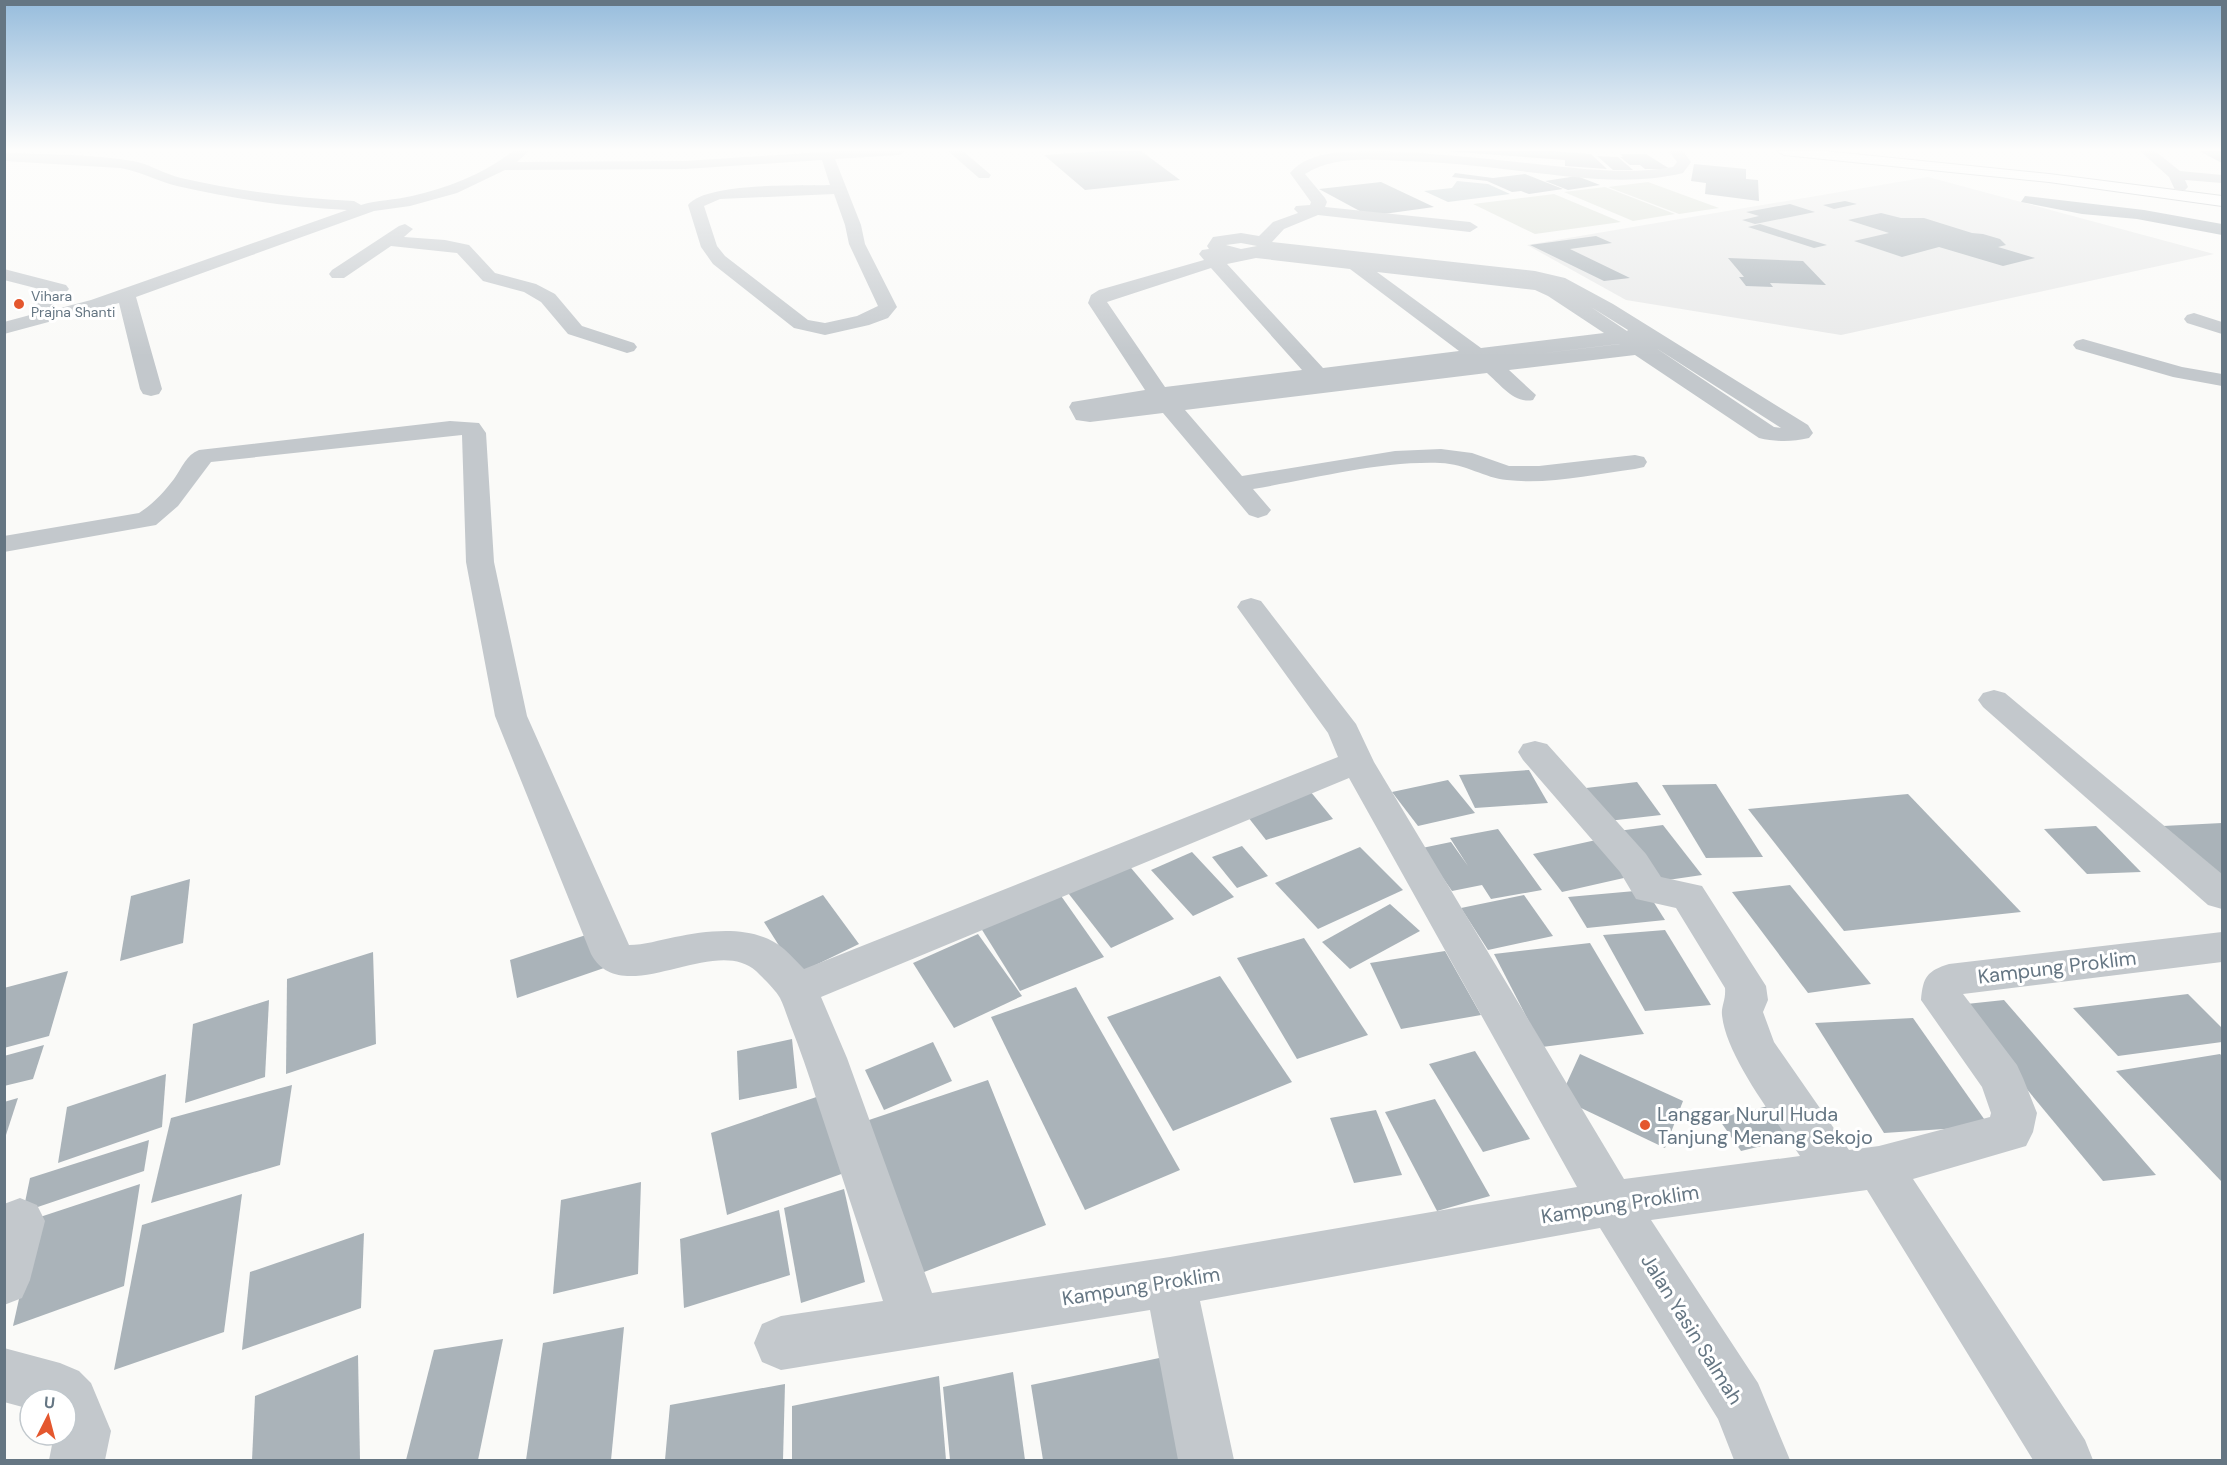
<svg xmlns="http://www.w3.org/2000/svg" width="2227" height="1465" font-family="'DM Sans',sans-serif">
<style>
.built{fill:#e8e9e9}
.green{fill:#dadfd7}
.water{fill:#bbc7cb}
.building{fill:#aab3b9}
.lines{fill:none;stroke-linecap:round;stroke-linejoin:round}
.highway-casing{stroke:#b4b9bd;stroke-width:2}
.minor{fill:#c3c8cc;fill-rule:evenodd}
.highway{fill:#fff;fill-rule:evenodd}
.poi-dot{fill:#e4572e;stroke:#fff;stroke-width:2}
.labels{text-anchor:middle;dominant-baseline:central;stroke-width:6;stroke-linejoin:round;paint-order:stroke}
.far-poi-label{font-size:14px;fill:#657683;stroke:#fff;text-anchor:start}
.near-street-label{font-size:20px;fill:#657683;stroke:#fff}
.near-poi-label{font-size:20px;fill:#657683;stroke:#fff;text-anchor:start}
</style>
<rect width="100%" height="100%" fill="#fafaf8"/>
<!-- built -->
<polygon class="built" points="1928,177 2214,254 1841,335 1626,300 1527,245"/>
<!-- green -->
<g class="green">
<polygon points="1648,182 1719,208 1679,214 1608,187"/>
<polygon points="1605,187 1675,214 1633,221 1564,192"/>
<polygon points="1554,194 1621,222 1535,234 1473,204"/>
</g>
<!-- water -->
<polygon class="water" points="1457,181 1488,184 1510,194 1448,202 1424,191 1452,188"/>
<!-- building -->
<g class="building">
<polygon points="1103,151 1141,151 1180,180 1085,190 1044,155"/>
<polygon points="1444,151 1553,151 1591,154 1607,169 1565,166 1565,160"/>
<polygon points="2199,151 2222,151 2222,163"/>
<polygon points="1620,154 1646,154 1670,169 1645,169 1640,165 1630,165 1620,157 1623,157"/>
<polygon points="1597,156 1618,157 1633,170 1613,170"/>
<polygon points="1694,164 1746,169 1746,179 1758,180 1759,201 1705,194 1706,183 1691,181"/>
<polygon points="1455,173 1493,178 1525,174 1563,189 1529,194 1521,191 1512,192 1487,181 1452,177"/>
<polygon points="1577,176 1600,185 1568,190 1545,181"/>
<polygon points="1381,182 1434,207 1369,216 1319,189"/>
<polygon points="2025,196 2144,210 2222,224 2222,235 2137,219 2082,214 2021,202"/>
<polygon points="1845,201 1857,204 1834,209 1823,205"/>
<polygon points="1790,204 1815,212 1755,224 1742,220 1759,216 1746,212"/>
<polygon points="1881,213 1901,218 1924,218 1972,233 1983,234 2000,239 2006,245 1998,247 2035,258 2003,266 1939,247 1902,257 1854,241 1889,233 1848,220"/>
<polygon points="1760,224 1827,245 1814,248 1748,227"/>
<polygon points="1596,236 1612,243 1570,249 1630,278 1604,281 1530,245"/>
<polygon points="1728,258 1803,261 1826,285 1770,283 1773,287 1746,286 1739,277 1744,277"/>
<polygon points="1529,770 1548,803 1475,808 1459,775"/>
<polygon points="1448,780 1475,813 1418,826 1392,792"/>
<polygon points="1637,782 1661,815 1608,821 1586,788"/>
<polygon points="1716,784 1763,857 1706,858 1662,785"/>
<polygon points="1310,791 1333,819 1266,840 1244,812"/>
<polygon points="1908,794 2021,912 1844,931 1748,809"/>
<polygon points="2222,823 2222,883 2163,826"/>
<polygon points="1663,825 1702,875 1654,882 1618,831"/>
<polygon points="2096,826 2141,872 2087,874 2044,829"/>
<polygon points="1498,829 1542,890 1491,899 1482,885 1452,891 1422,848 1451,842 1468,866 1450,838"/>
<polygon points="1605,838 1637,875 1562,892 1533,854"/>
<polygon points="1242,846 1268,876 1237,888 1212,857"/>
<polygon points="1360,847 1403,890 1318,929 1275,883"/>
<polygon points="1192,852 1234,897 1193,916 1151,870"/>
<polygon points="1126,862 1174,919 1111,948 1065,889"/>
<polygon points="190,879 183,943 120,961 131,896"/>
<polygon points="1790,885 1871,984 1808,993 1732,892"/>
<polygon points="1646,890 1665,920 1587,928 1568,897"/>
<polygon points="1059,893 1104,957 1020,991 979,925"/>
<polygon points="823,895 859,944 797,974 764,922"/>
<polygon points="1524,895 1553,936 1488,950 1461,908"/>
<polygon points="1390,904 1420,931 1350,969 1322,942"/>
<polygon points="1665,930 1711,1005 1645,1011 1603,935"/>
<polygon points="595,932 604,968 517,998 510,960"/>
<polygon points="978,934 1022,996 954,1028 913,963"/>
<polygon points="1304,938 1368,1035 1297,1059 1237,958"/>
<polygon points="1590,943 1644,1034 1542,1047 1494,954"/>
<polygon points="1445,951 1481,1015 1401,1029 1370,963"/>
<polygon points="373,952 376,1044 286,1074 287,979"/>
<polygon points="68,971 49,1036 4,1048 4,988"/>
<polygon points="1220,976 1292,1082 1173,1131 1107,1017"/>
<polygon points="1076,987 1180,1170 1085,1210 991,1017"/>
<polygon points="2188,994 2222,1028 2222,1042 2118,1056 2073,1008"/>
<polygon points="269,1000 265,1077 185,1103 193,1024"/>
<polygon points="2004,1000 2156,1175 2103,1181 1957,1005"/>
<polygon points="1913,1018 1989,1126 1884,1133 1815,1023"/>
<polygon points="792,1039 797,1088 739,1100 737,1051"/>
<polygon points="933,1042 952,1081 884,1110 865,1070"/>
<polygon points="44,1045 33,1079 4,1086 4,1056"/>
<polygon points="1475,1051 1530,1139 1483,1152 1429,1064"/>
<polygon points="1580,1054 1683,1101 1665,1148 1560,1098"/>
<polygon points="2220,1054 2222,1056 2222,1182 2116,1071"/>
<polygon points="166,1074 162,1127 58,1163 67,1107"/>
<polygon points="988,1080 1046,1225 906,1279 860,1123"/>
<polygon points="292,1085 280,1165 151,1203 171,1118"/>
<polygon points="834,1091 858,1168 727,1215 711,1133"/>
<polygon points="18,1098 5,1138 4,1138 4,1102"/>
<polygon points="1435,1099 1490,1196 1437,1211 1385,1112"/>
<polygon points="1785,1102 1810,1134 1741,1151 1718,1118"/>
<polygon points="1376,1110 1402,1175 1354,1183 1330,1118"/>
<polygon points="149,1140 144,1171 23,1212 30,1178"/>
<polygon points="641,1182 638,1274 553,1294 561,1200"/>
<polygon points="140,1184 124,1286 13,1326 37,1218"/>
<polygon points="844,1189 865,1282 801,1303 784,1208"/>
<polygon points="242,1194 224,1332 114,1370 142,1225"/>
<polygon points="779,1210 790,1275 684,1308 680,1239"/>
<polygon points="364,1233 361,1308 242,1350 250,1272"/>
<polygon points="624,1327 611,1460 526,1460 543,1343"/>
<polygon points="503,1339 478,1460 406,1460 434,1350"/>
<polygon points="358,1355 360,1460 252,1460 255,1396"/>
<polygon points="1164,1357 1187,1460 1043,1460 1031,1385"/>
<polygon points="1013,1372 1025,1460 950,1460 943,1387"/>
<polygon points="939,1376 946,1460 792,1460 792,1406"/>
<polygon points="785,1384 783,1460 665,1460 670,1405"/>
</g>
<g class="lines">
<!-- highway casing -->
<g class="highway-casing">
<polygon id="highway" points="1777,151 1824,151 2049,174 2222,196 2222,206 2049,182 1784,155"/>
</g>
<!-- minor -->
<g class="minor">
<path d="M513,151H529L517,162L685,161L837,151H906L899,155L835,159L861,225L865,244L897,307L888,318L869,325L825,335L794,328L713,264L701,247L688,205C706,182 800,186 830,185L822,160L685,169L505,170L457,193L410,206L374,211L136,297L162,389L159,394L151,396L143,394L140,389L119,303L4,334V322L30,315V307L47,291L4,280V269L66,285L69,289L49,311L91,300L347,210C289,207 233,199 177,186C157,181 140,171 120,168L4,161V153C47,154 91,154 133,161C150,164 164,174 181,178C238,191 296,198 354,201L361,205C377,200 395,200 412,196C448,188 484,174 513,151ZM834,194L845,225L849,244L878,306L857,316L825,323L808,320L725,256L717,246L704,206L720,199Z"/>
<polygon points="948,151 963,151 991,175 989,178 979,178"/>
<path d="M1384,151C1429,153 1473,157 1517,162C1569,167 1622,176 1673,167L1677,162L1669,151H1683L1691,162L1683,173C1630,186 1574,177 1520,171C1481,166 1442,162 1402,161C1370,159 1333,156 1305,174L1325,198L1327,202L1325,207L1470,222L1478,227L1470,232L1318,215L1284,229L1272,242L1535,271L1565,278L1613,304L1808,425L1813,433L1809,438C1792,442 1776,442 1759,438L1635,355L1509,370L1536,395L1533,400C1514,404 1500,384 1487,373L1185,410L1242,476L1395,451L1441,449L1472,453L1509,466H1539L1635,455L1644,457L1647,462L1644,467L1635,469C1594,474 1548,485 1507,480C1484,478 1467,464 1440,463C1378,461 1314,479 1253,489L1271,510L1267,515L1258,518L1249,515L1163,413L1090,422L1076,420L1069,407L1072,402L1145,390L1088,303L1091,295L1099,290L1204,260L1199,254L1202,250L1209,249L1207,246L1213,237L1241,233L1259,236L1273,222L1298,213L1294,209L1296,206L1310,205L1311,202L1290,173C1310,148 1355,152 1384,151ZM1241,243L1257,246L1241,249L1226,245ZM1256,258L1350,269L1459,351L1323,368L1227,264ZM1211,268L1302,370L1165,387L1107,302ZM1377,272L1535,290L1548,296L1604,333L1481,348ZM1591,307L1628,330L1627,331ZM1619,344H1620L1495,359ZM1656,348L1781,428L1774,427Z"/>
<polygon points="2140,151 2155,151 2180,171 2222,175 2222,183 2185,180 2188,187 2185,190 2175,190 2169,177"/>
<polygon points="405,224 413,229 404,237 445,240 469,245 495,273 536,284 555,294 582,326 634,343 637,347 634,351 627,353 568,334 541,302 524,292 483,281 457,253 391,246 344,278 332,278 329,274 332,270 399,226"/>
<polygon points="2194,313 2222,322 2222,334 2187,323 2184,319 2187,315"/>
<polygon points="2083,339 2182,367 2222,374 2222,386 2173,377 2076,349 2073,345 2076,341"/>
<path d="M450,421L479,423L486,433L494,562L527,716L629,945C644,945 660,940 675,937C709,930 755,924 784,949C791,955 797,962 804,969L1338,757L1328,733L1237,607L1241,601L1251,598L1261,601L1356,724L1374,762L1624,1179L1800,1156C1776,1120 1726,1057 1722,1015C1721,1006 1726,1000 1725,988L1676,908L1636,899L1620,872L1523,760L1518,752L1523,744L1535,741L1547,744L1646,854L1661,877L1702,886L1766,986L1768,1000L1763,1012L1774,1042L1849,1150L1879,1146L1990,1117L1991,1113L1982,1087L1921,1000C1923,977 1927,971 1949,964L2222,932V962L1963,994L2017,1065L2023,1078L2037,1113L2033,1132L2026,1146L1913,1179L2085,1440L2093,1460H2033L1867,1190L1651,1220L1758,1383L1790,1460H1734L1718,1419L1600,1228L1200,1301L1234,1460H1178L1150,1310L781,1370L762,1362L754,1343L762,1324L781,1316L883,1301C861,1234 839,1168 817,1101C809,1075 800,1049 790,1024C787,1016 784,1006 780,998C775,989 763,978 756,971C714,933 622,1012 591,954L495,716L466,562L462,435L211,462L178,506L156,525L4,552V536L139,513C153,504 164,492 174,479C182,468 186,455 199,450ZM1349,778L1577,1187L1170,1257L932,1293L847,1058L821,997Z"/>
<polygon points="1994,690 2005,693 2222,874 2222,909 2208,905 1983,707 1978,700 1983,693"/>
<polygon points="20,1198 37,1205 45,1221 30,1280 22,1298 4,1305 4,1204"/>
<polygon points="4,1348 60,1363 79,1371 91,1383 111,1431 105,1460 49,1460 54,1435 66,1435 66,1399 30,1399 30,1409 4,1402"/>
</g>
<!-- highway -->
<use href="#highway" class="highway"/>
</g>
<!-- sky -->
<linearGradient id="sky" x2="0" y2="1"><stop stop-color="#96bcdc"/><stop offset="0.42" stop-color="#fdfdfc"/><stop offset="1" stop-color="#fdfdfc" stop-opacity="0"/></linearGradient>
<rect width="2227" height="356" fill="url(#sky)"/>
<!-- markers -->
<g class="poi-dot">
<circle cx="19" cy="304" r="6"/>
<circle cx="1645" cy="1125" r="6"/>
</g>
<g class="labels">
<!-- far-poi labels -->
<g class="far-poi-label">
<text x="31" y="296">Vihara<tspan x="31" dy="16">Prajna Shanti</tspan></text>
</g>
<!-- near-street labels -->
<g class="near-street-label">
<text transform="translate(2057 967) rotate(-7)">Kampung Proklim</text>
<text transform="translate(1620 1204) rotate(-9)">Kampung Proklim</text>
<text transform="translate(1141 1286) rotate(-9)">Kampung Proklim</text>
<text transform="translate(1692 1329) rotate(58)">Jalan Yasin Salmah</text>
</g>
<!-- near-poi labels -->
<g class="near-poi-label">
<text x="1657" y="1114">Langgar Nurul Huda<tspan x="1657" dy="23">Tanjung Menang Sekojo</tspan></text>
</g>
</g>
<!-- border -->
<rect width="2227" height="1465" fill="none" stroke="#657683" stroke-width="12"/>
<!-- north arrow -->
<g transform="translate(48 1417) rotate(6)"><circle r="28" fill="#ffffff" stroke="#c1c8cd" stroke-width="1.5"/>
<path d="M0-4.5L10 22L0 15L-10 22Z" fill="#e4572e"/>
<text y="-9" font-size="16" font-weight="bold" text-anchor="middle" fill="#657683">U</text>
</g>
</svg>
